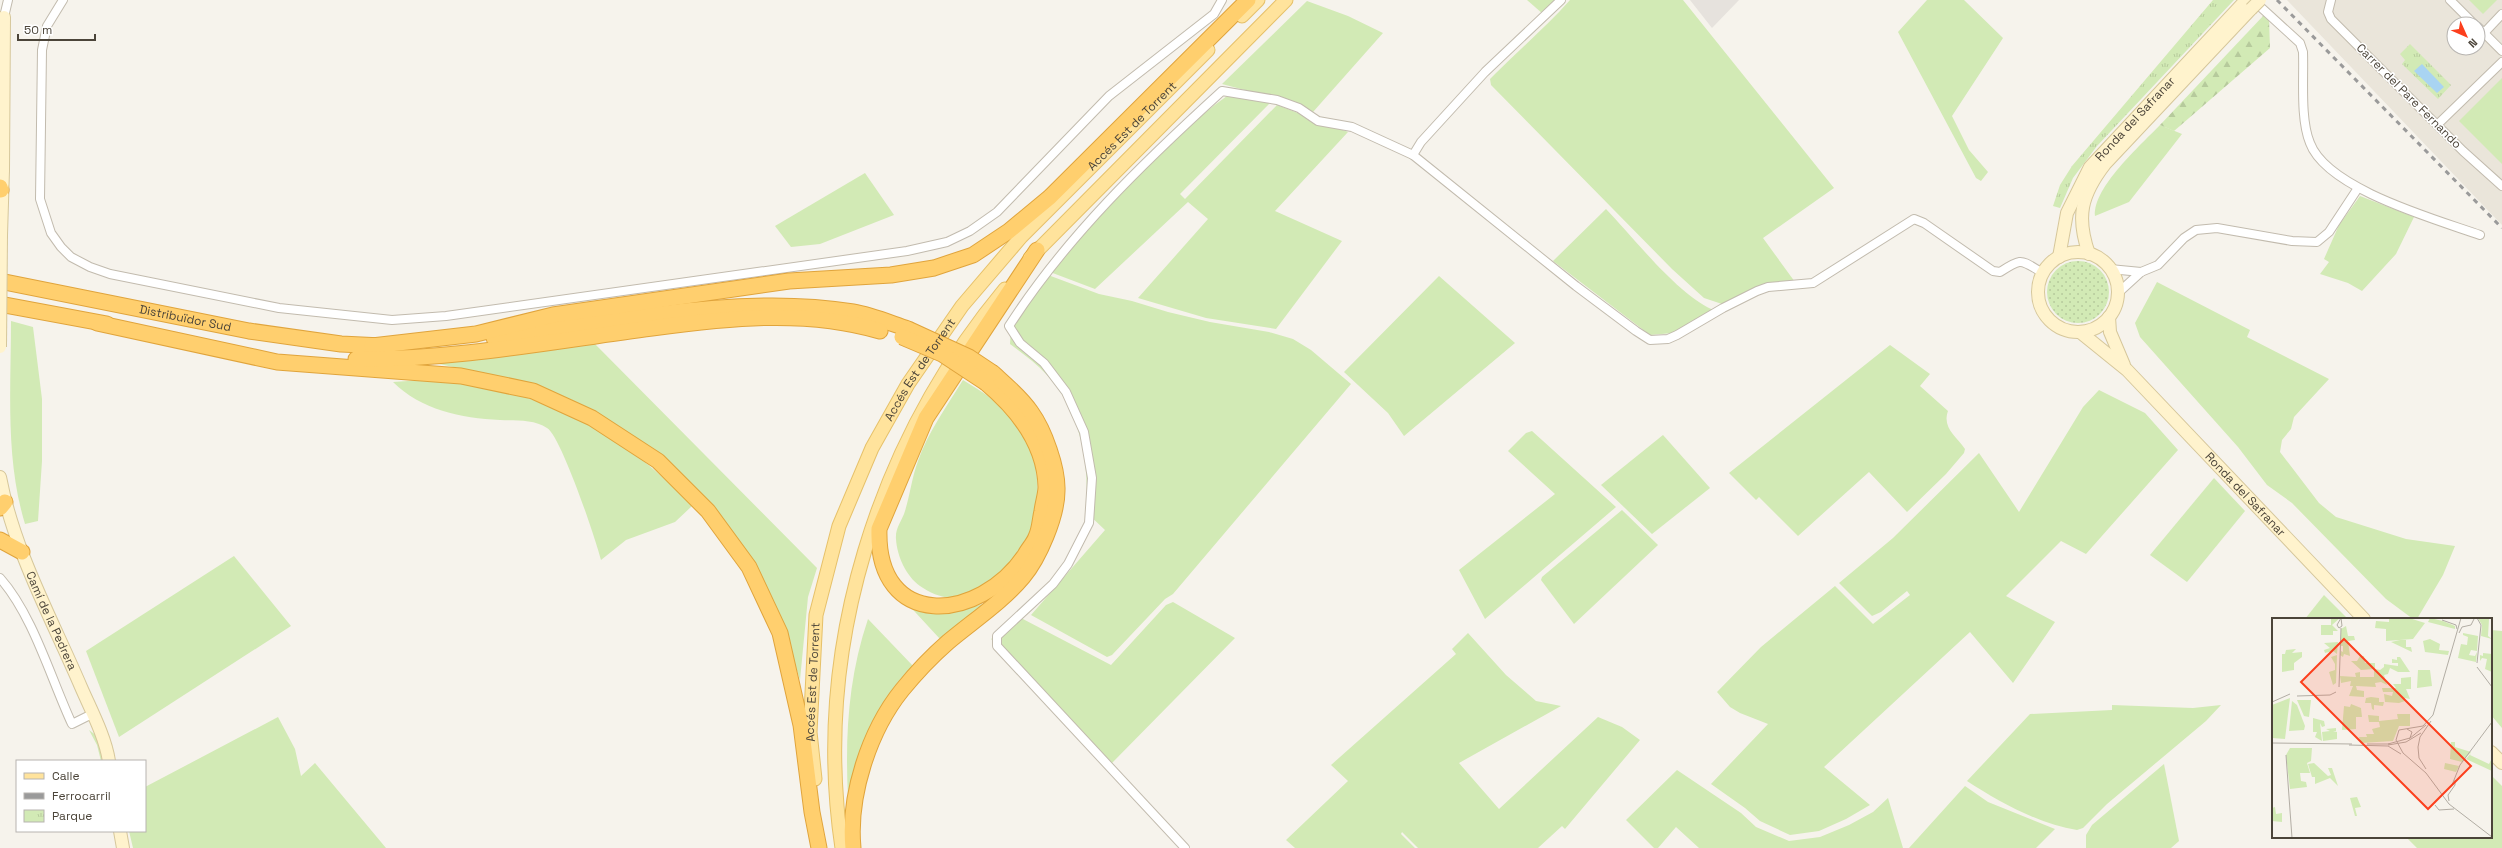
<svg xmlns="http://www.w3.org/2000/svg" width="2502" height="848" font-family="'Space Grotesk',sans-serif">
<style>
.residential{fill:#eae5da;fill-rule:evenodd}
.industrial{fill:#e6e2dd}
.grass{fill:#d2eab5}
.forest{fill:url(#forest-firs)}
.park{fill:url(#park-tufts)}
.garden{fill:url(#garden-dots)}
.water{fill:#a9d4f2}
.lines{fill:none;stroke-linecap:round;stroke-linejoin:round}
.street-casing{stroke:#c2bbae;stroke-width:10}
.secondary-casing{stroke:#d6c79b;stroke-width:14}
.primary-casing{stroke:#e6c16a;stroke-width:15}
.highway-casing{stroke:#e0a43c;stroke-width:17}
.street{stroke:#fff;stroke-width:8}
.secondary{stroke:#fff3cd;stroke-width:12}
.primary{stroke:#ffe39c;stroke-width:13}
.highway{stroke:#ffcf6e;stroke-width:15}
.rail{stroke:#9a9a9a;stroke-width:3;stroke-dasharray:5 5;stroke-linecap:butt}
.secondary-bridge-casing{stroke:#d6c79b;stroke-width:14;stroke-linecap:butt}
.highway-bridge-casing{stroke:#e0a43c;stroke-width:17;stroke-linecap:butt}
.secondary-bridge{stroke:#fff3cd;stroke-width:12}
.highway-bridge{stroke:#ffcf6e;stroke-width:15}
.labels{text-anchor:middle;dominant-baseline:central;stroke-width:3;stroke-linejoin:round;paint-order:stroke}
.street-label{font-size:12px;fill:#4b4439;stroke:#fff}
.inset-road{fill:none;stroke:#b2ada4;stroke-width:1}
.view{fill:#fc3f1d;fill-opacity:0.15;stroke:#fc3f1d;stroke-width:2}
.inset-edge{fill:none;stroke:#4b4439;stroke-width:2}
</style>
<defs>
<pattern id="forest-firs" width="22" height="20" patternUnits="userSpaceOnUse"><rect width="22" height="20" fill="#d2eab5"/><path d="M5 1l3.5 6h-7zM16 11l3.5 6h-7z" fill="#b6ca9c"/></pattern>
<pattern id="park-tufts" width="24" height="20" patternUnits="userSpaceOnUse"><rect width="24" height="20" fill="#d2eab5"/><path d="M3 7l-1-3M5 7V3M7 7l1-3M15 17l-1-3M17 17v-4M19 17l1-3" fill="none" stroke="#b6ca9c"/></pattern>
<pattern id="garden-dots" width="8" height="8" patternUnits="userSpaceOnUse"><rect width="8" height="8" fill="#d2eab5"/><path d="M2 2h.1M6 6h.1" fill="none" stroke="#b6ca9c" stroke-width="1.8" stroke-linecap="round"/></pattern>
</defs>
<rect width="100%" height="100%" fill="#f6f3ec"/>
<!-- residential -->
<path class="residential" d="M2287,0H2502V225ZM2454,24H2478V48H2454Z"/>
<!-- industrial -->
<polygon class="industrial" points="1690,0 1739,0 1712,28"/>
<!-- grass -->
<g class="grass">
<polygon points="1527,0 1557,0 1543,14"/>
<path d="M1570,0H1683L1834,188L1763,238L1795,282L1725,305L1704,298L1672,269L1491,85L1490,79L1495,74C1520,49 1547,26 1570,0Z"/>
<polygon points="1927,0 1964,0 2003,38 1952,116 1969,150 1988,172 1981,181 1976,178 1898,32"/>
<polygon points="2469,0 2497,0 2483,14"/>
<polygon points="1307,1 1348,16 1383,33 1313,112 1286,101 1222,84"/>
<polygon points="2502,78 2502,164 2459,121"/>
<path d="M1227,96L1245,97L1270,103L1180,194L1185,199L1277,105L1348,132L1275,211L1342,241L1276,329L1206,318L1138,298L1208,219L1188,202L1095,289L1050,272C1105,211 1160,143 1227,96Z"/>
<path d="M2160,125L2182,134L2129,202L2095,216C2093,187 2141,145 2160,125Z"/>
<polygon points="865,173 894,215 820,244 791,247 775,226"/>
<polygon points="2360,196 2414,217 2396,254 2362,291 2348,283 2320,274 2329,262 2324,259 2339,225"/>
<path d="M1606,209C1635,239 1679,297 1716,311L1673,333L1650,335L1553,261Z"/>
<path d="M1048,275L1099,294L1132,301L1168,312L1210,322L1269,332L1293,339L1311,350L1351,384L1173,594L1165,599L1112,655L1107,657L1031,615L1105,530L1086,512C1090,465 1081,411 1047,375C1036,363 1023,354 1010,344L1011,329Z"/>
<polygon points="1439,276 1515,343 1404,436 1388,413 1344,372"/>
<polygon points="2157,282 2250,330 2247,337 2329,379 2294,417 2291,429 2282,440 2280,452 2319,503 2336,517 2406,539 2455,546 2443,575 2417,619 2413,619 2386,599 2292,503 2267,485 2238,447 2140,337 2135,323"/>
<path d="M11,321L33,327L42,399V461L38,521L25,524C5,458 11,389 11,321Z"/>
<polygon points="594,343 817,568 808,597 800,680 788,642 685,479 527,383 430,362"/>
<path d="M1890,345L1930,374L1920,386L1948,411C1942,428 1956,436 1965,449L1964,453L1946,474L1907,512L1869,472L1798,536L1759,497L1756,500L1729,473Z"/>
<path d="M437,379C544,392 617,427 692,506L675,522L626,540L601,560C596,540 561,436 547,428C534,419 515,421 500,420C461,418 421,410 393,382Z"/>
<path d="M963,380C982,392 1003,404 1017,423C1059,482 1035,575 962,596C947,601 932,594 920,586C906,576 897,556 896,539C895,528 902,521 905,511C910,495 912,477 918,461C928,432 947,406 963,380Z"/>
<polygon points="2099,390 2145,413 2178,450 2086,554 2061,541 2006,596 2055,622 2013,683 1970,632 1824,767 1870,805 1846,819 1819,831 1790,835 1760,821 1745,808 1711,784 1768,724 1740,713 1730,707 1717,692 1761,647 1835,586 1873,624 1910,595 1907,591 1881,612 1872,616 1839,583 1893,538 1979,453 2019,512 2083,407"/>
<polygon points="1532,431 1616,507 1485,619 1459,570 1555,494 1508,451 1526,433"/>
<polygon points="1663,435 1710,488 1652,534 1601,485"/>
<polygon points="2214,478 2245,511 2187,582 2150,555"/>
<polygon points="1622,510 1658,545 1574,624 1541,580 1542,577"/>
<polygon points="234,556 291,626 119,737 86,651"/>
<polygon points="2324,595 2348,619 2305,619"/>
<path d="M904,600C941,616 948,615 986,603L940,639Z"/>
<polygon points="1173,602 1235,638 1112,763 1026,671 991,639 1021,618 1111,665 1166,605"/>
<path d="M868,619L913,666C875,701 861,750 848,798C845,737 848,678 868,619Z"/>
<polygon points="2491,630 2502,631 2502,728 2491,715"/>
<polygon points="1468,633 1506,675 1536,701 1561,706 1459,763 1499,809 1598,717 1622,727 1640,740 1565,829 1562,826 1538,848 1418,848 1402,832 1401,834 1415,848 1295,848 1286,840 1348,781 1331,765 1456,654 1452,649"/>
<path d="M2112,705L2193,708L2221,705L2206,721L2107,804L2083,828L2077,830C2039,824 1999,802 1967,781L2030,714L2112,710Z"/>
<polygon points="278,717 295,749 301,776 315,763 386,848 133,848 129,831 145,831 145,787"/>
<polygon points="89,730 97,736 104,761 101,761 97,745"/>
<polygon points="2164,764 2179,841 2171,848 2086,848 2086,835 2092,825"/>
<polygon points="1677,770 1741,813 1756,827 1789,841 1820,837 1849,825 1873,812 1888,798 1903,848 1699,848 1676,827 1658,848 1654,848 1626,820"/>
<polygon points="2491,775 2502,786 2502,848 2417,848 2406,837 2491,837"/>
<polygon points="1965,786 1988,802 2055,829 2036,848 1909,848"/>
</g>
<!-- forest -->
<polygon class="forest" points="2264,15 2269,19 2270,48 2174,131 2160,125"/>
<!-- park -->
<g class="park">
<polygon points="2213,0 2234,0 2097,146 2073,178 2060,208 2053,206 2060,185 2072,166"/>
<polygon points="2410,44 2451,85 2438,99 2402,64 2405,60 2400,54"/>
</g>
<!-- garden -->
<circle class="garden" cx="2078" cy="292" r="31"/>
<!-- water -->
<polygon class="water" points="2422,64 2444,87 2437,93 2414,71"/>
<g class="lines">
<!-- street casing -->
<g class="street-casing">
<g id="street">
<polyline points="63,0 47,26 42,50 40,199 51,233 61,247 71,257 90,267 110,274 279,308 392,320 446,316 907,251 947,242 970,231 997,212 1109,96 1214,14 1222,0"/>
<polyline points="2331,0 2328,12 2331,19 2463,151 2502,186"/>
<polyline points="2450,0 2474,24"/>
<path d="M2254,1L2300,43L2303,52C2304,78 2300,119 2310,143C2327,189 2435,219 2480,235"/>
<polyline points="4,17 8,0"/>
<polyline points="2478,27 2502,51"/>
<polyline points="2484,33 2502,14"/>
<polyline points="2438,124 2502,62"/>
<polyline points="1413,155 1421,142 1485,72 1561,0"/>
<polyline points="2110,269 2141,272"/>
<polyline points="2118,293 2141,272 2158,265 2184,238 2196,230 2217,228 2292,241 2317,242 2329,232 2358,188"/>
<path d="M0,578C33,615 51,679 72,724L92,714"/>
<path d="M1185,848L997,646V636L1053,584L1068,564L1089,523L1092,478L1084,432L1066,392L1044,363L1020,343L1009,326C1066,237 1144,162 1222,91L1277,100L1299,108L1318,121L1352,127L1413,155L1576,286L1636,331L1650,340L1668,339L1677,335L1723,308L1757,291L1768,287L1813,283L1914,219L1924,223L1993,271L2000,272C2023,257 2020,260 2043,273"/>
</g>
</g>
<!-- secondary casing -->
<g class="secondary-casing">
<g id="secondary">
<polyline points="1,163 3,170 1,235"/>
<polyline points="3,170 4,17"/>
<circle cx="2078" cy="292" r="40"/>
<path d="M2089,254C2076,217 2081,195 2105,164L2251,9"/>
<path id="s1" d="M2059,257L2067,213L2090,167L2246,0"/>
<polyline points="2109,317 2110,332 2124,365"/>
<path id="s2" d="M2080,332L2127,370L2364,619"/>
<path id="s3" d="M0,477C14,551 52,619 81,687C91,710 105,736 109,761"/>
<polyline points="2491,752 2502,763"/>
<polyline points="120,831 123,848"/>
</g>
</g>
<!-- primary casing -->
<g class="primary-casing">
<g id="primary">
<polyline points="1242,16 1258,0"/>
<polyline points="1030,258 1286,0"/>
<path id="s4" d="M815,779L810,732L816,615L839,526L872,448L908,384L962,306L1021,237L1208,50"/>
<path d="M842,848C812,649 878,442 1005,289"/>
</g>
</g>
<!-- highway casing -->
<g class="highway-casing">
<g id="highway">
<polyline points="0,187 1,190"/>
<path id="s5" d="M0,281L249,331L341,344L382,346"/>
<polyline points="0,304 107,324"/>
<polyline points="97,323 277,362 461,376 533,391 592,418 658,461 708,511 749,567 780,633 801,725 812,812 819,848"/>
<path d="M494,338C608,323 739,293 853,312C871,315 890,323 908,329"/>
<polyline points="372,346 476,334 553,315 789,281 891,275 934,268 973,255 1009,231 1050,197 1248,0"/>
<path d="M356,359C455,360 553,341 652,328C728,318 805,309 880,331"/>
<path d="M986,383C1017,409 1045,444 1046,487C1046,494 1043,503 1042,511C1040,519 1040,529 1036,537C1034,543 1028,549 1025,555C979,623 876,631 879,529L926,418L1037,250"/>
<polyline points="0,508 5,502"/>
<polyline points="0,540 22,552"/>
<path d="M853,848C848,796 869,731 902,690C915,674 932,656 948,642C973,621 1002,602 1023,577C1039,558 1057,516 1057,491C1058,468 1044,430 1031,412C1021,397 1006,385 993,373"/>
</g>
</g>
<!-- street -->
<use href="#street" class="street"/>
<!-- secondary -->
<use href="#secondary" class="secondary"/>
<!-- primary -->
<use href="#primary" class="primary"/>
<!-- highway -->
<use href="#highway" class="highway"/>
<!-- rail -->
<polyline class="rail" points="2277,0 2502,228"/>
<!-- secondary-bridge casing -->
<g class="secondary-bridge-casing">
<g id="secondary-bridge">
<polyline points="2251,9 2260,0"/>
<polyline points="0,347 1,235"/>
</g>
</g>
<!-- highway-bridge casing -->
<g class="highway-bridge-casing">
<g id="highway-bridge">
<polyline points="908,329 969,357 993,373"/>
<polyline points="902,337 942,354 986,383"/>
</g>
</g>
<!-- secondary-bridge -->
<use href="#secondary-bridge" class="secondary-bridge"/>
<!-- highway-bridge -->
<use href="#highway-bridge" class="highway-bridge"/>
</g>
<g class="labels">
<!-- street labels -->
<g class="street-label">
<text transform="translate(2409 96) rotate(45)">Carrer del Pare Fernando</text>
<text stroke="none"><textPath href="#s1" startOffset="162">Ronda del Safranar</textPath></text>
<text stroke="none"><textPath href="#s4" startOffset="757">Accés Est de Torrent</textPath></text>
<text stroke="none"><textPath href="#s5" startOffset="189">Distribuïdor Sud</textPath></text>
<text stroke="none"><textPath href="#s4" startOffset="433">Accés Est de Torrent</textPath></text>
<text stroke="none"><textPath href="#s2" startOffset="232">Ronda del Safranar</textPath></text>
<text stroke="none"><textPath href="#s3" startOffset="153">Camí de la Pedrera</textPath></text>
<text stroke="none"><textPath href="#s4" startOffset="97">Accés Est de Torrent</textPath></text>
</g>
</g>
<!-- overview -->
<g transform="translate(2272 618)">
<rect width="220" height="220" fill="#f6f3ec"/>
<path d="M59,0H68L60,7L66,13H61V17H49V7H59ZM117,0H137L153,5L141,21L114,23V11L103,10L104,3L117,4ZM74,8L76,18H82L83,22L76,23L78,38L72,36L71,39L68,37L69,33L71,34V28H69V11ZM191,15L206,18L205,33L199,32L197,37L203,38L205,34L204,44L186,40L189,26L195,27L196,19L191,17ZM158,21L168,26L167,32L177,33L176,37L153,34L151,23ZM128,22H134V29H139L140,34L119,24ZM66,24L65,36L61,33L53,35L52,32L58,30L52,25ZM211,35L220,36V54L213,51L215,41L210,40L208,43V37L211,38ZM65,37L64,65L61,67L57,54L63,52V46L59,39ZM88,38H92L93,45H103V51L108,52L112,49V46L126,48V45H120V41L125,42V39H128L138,54H126L118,50L116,56L112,57L115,67L109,64L103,65L104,69L84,68L85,72L92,73V79L77,78L81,68H78L79,63L69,65L68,58L84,59L83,55L88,54V59H102V51L89,52L79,43H85ZM146,52H158L160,68L145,70ZM139,59V71H134L138,81L133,80V83L127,85L113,84L112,76L120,78L121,74H111L110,70H124L121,66H129V60ZM99,79L107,80V84H112L111,88L102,87V92L100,91L99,85H93L94,80ZM18,80L13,121L0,120V87ZM25,82H39L37,99L32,98ZM79,86L89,90L90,99H84V111L70,112L72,88L78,89ZM125,96H138V108H127L121,123L89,125L87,119H95L94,116H102L100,111L108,109L107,104H97L96,97L107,98V103L126,101ZM41,100L52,103L53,108L50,109L48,105L50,123L43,119L45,114H41ZM64,110V113H61L65,114V121L51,123L50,114L58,113L54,111ZM179,124H183V129L199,134L190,144L178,141ZM18,130H40L39,143L35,145L38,155H28L29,163L34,164L35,169L18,171L14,137ZM199,135L198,137L217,146L220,140V153L194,141ZM42,145L56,158L59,157L56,150H60L66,168L58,160L43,166V159H40L36,146ZM173,145L187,148L184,154L172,151ZM85,179L89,189L83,190L85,198H83L78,180ZM3,189L4,196L10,195V204L0,203V190Z" fill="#d2eab5"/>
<path d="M20,83L25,87L33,108L32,112L17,113Z" fill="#d2eab5"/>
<path d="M158,0L171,3L183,8V11L156,4ZM206,0H220L217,1L216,18L220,21L209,18L210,7Z" fill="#d2eab5"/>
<path d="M24,31L20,35L30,34V39L22,45V52L10,54V36H13L14,32Z" fill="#d2eab5"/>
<path class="inset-road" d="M69,0L70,8L67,10L65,7ZM189,0L161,97L151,108L127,112L124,122L131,135L154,155L177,186L220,219M205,0L209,7L205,45M170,2L184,7L185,11M187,15L190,9L199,7L202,1M205,49L220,69M67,69L69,10M25,78L58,77L64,74M0,84L18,76M137,121L154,107M0,125L80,126M95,126H118M116,126L138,120L140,114L135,111M77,127L116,128L129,136M116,127L134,124L149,115M14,137L20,220M154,151L147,140L146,129L148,119L159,103M166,181L180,167L188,147L220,104M177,183L176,177L183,167V162M163,187L167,192L182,191"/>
<path class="view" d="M72,21L199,148L156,191L29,64Z"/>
<rect width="220" height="220" class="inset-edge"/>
</g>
<!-- legend -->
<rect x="16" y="760" width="130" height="72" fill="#ffffff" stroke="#b7b4b0"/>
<rect x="24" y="773" width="20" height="6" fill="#ffe39c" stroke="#b7b4b0"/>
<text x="52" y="780" font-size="12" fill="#4b4439">Calle</text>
<rect x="24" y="793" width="20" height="6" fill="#9a9a9a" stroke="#b7b4b0"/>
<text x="52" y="800" font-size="12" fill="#4b4439">Ferrocarril</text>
<rect x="24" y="810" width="20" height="12" fill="url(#park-tufts)" stroke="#b7b4b0"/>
<text x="52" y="820" font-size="12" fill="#4b4439">Parque</text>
<!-- north arrow -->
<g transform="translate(2466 36) rotate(135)"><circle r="19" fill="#ffffff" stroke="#b7b4b0"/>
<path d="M0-3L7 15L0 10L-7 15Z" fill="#fc3f1d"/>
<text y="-6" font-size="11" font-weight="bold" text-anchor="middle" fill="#4b4439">N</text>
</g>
<!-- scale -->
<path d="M18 34v6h77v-6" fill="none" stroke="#4b4439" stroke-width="2"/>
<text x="24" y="34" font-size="12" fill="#4b4439" stroke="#ffffff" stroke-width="3" paint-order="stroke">50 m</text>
</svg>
